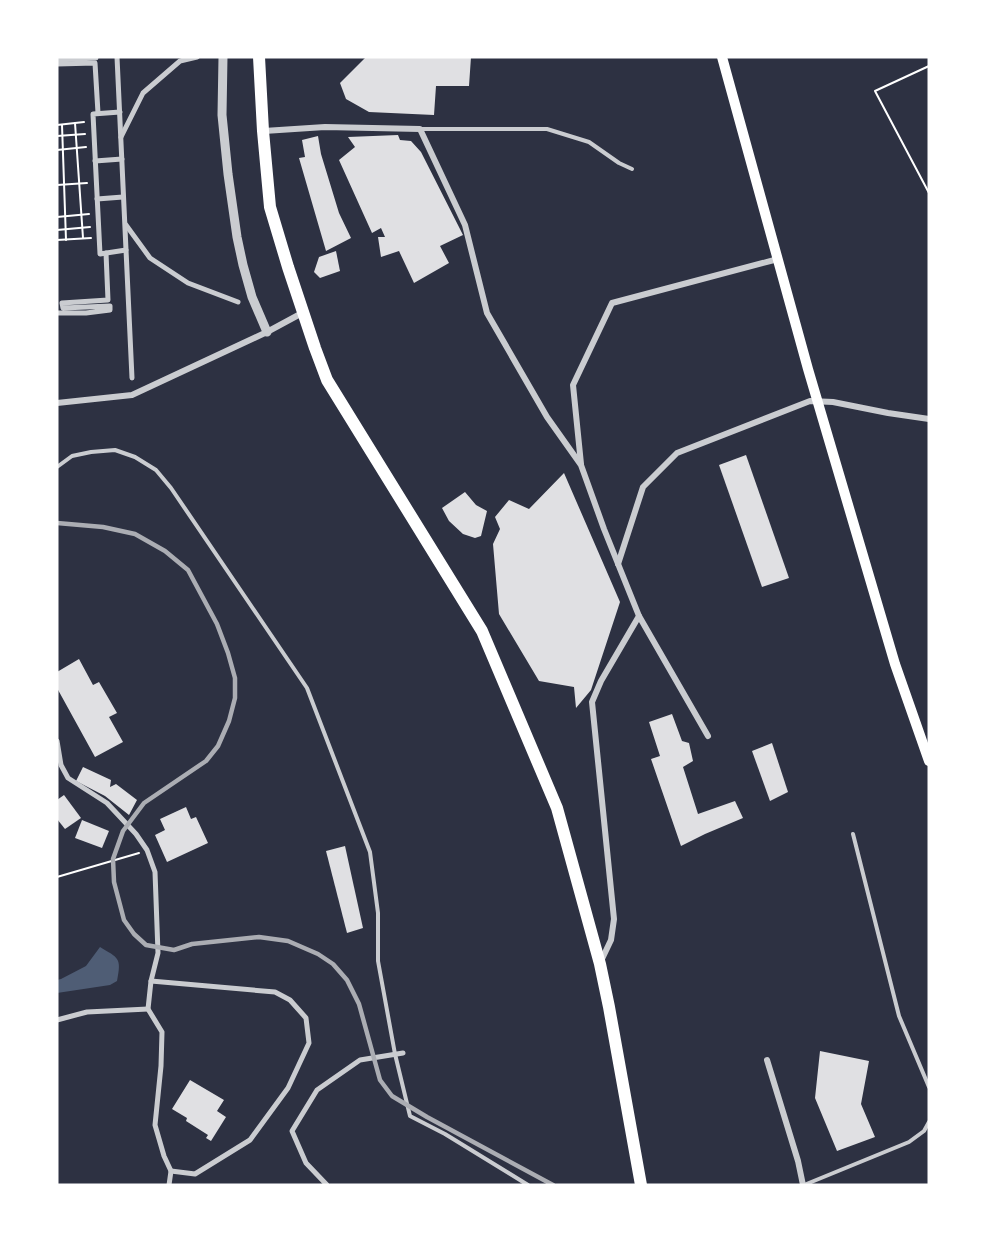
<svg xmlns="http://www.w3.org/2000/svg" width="986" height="1242" font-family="Arial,sans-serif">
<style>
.water{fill:#4f5d75}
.building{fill:#e0e0e3}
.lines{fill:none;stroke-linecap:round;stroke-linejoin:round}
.path{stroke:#fff;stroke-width:2}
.service{stroke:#caccd0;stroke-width:4}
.pedestrian{stroke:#caccd0;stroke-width:5}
.minor{stroke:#caccd0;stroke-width:6}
.tertiary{stroke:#caccd0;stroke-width:9}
.secondary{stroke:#fff;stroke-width:10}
.primary{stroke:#fff;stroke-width:12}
.rail{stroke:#abadb3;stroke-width:4.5}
</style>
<rect width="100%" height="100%" fill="#2d3142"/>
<!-- water -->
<path class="water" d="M100,947C118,958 122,957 117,981L110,985L57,993V980L61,979L86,966Z"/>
<!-- building -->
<g class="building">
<polygon points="366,57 471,57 469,86 436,86 434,115 369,112 346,99 340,83"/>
<polygon points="398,135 400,140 411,141 421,152 463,235 440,246 449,263 414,283 399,251 381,257 378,237 385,237 381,228 372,233 339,160 355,147 348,137"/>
<polygon points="318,136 321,154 339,213 351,238 326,251 299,158 305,157 302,140"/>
<polygon points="336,251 340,271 320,278 314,272 319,257"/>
<polygon points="746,455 789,578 762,587 719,465"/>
<polygon points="564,473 620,602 591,690 576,708 574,687 539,681 499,614 493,544 500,529 495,517 509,500 529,509"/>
<polygon points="465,492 476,505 487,511 481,536 475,538 463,534 449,521 442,508"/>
<polygon points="79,659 93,685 99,682 117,713 109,717 123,742 95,757 57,688 57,672"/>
<polygon points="672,714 682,741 689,743 693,761 683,767 698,814 735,801 743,818 705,834 681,846 651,759 660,756 649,722"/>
<polygon points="772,743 788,792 770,801 752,751"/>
<polygon points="83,767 111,780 110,787 116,784 137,800 129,815 105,796 76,781"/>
<polygon points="64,795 81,818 65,829 57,819 57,800"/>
<polygon points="186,807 191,819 196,817 208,843 167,862 155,835 165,830 160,819"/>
<polygon points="82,820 109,831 102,848 75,838"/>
<polygon points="345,846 363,928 347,933 326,851"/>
<polygon points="820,1051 869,1061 861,1104 875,1137 837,1151 815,1098"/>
<polygon points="190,1080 224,1100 217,1111 226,1117 211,1141 206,1138 208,1135 186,1121 187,1118 172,1109"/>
</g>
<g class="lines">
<!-- path -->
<g class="path">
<polyline points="929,66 875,91 929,193"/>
<polyline points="75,123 83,238"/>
<polyline points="57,125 84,122"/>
<polyline points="62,125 66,240"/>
<polyline points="57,136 85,134"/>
<polyline points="57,150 86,147"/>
<polyline points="57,185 87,183"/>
<polyline points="57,217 89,214"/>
<polyline points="57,230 90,227"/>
<polyline points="57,240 91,238"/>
<polyline points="57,877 139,853"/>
</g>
<!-- service -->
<g class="service">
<polyline points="420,129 547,129 589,142 619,163 632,169"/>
<polyline points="57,467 72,456 91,452 115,450 135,457 156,470 171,488 307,688 370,852 378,913 378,961 395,1054 410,1116 445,1134 528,1185"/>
<polyline points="853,834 899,1016 929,1087"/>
<polyline points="804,1185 909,1142 924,1131 929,1122"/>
</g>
<!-- pedestrian -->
<g class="pedestrian">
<polyline points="117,57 132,378"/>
<polyline points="57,60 96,58 96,57"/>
<polyline points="57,64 95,63 98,113"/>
<polyline points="120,112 93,114 100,254 126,250"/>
<polyline points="121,137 143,93 180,61 197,57"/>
<polyline points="95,161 122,159"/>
<polyline points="97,199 123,197"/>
<polyline points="126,225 150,258 188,283 238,302"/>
<polyline points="57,313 86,313 110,310 110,306 63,308 62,303 108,300 106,253"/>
<polyline points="57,741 61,765 68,778 107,803 136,834 147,850 155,872 158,953 151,981 148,1009 162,1032 161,1066 155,1125 164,1156 171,1171 169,1185"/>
<polyline points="151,981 275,992 290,1000 306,1018 309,1043 288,1088 250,1140 195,1174 171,1171"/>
<polyline points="57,1020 87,1012 148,1009"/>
<polyline points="327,1185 306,1163 292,1131 317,1090 360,1060 403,1053"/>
</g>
<!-- minor -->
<g class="minor">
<polyline points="264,131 325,127 420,129 465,225 487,313 547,417 581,465 604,529 639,616 601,681 592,702 614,919 611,940 601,961"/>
<polyline points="57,403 132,395 267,332 304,312"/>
<polyline points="581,464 573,385 612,303 778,259"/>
<polyline points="618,564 643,487 677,453 810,401 833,402 888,413 929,419"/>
<polyline points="639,616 708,736"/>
<polyline points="767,1060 798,1161 803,1185"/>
</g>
<!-- tertiary -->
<polyline class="tertiary" points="223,57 222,115 228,174 237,237 243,265 252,297 267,332"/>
<!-- secondary -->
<polyline class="secondary" points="722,57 808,369 895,664 929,761"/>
<!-- primary -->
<polyline class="primary" points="259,57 263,131 270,207 288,267 315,348 327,380 482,631 557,808 600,964 609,1007 641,1185"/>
<!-- rail -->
<polyline class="rail" points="57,523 103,527 135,534 165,551 188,570 217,624 228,653 235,678 235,698 229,721 218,746 206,761 144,803 123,831 113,859 114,882 124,920 134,934 146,945 174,950 192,944 259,937 288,941 318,954 333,964 347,980 359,1004 380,1080 392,1096 427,1117 553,1185"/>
</g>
<!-- border -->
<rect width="986" height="1242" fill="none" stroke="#ffffff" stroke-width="117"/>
</svg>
